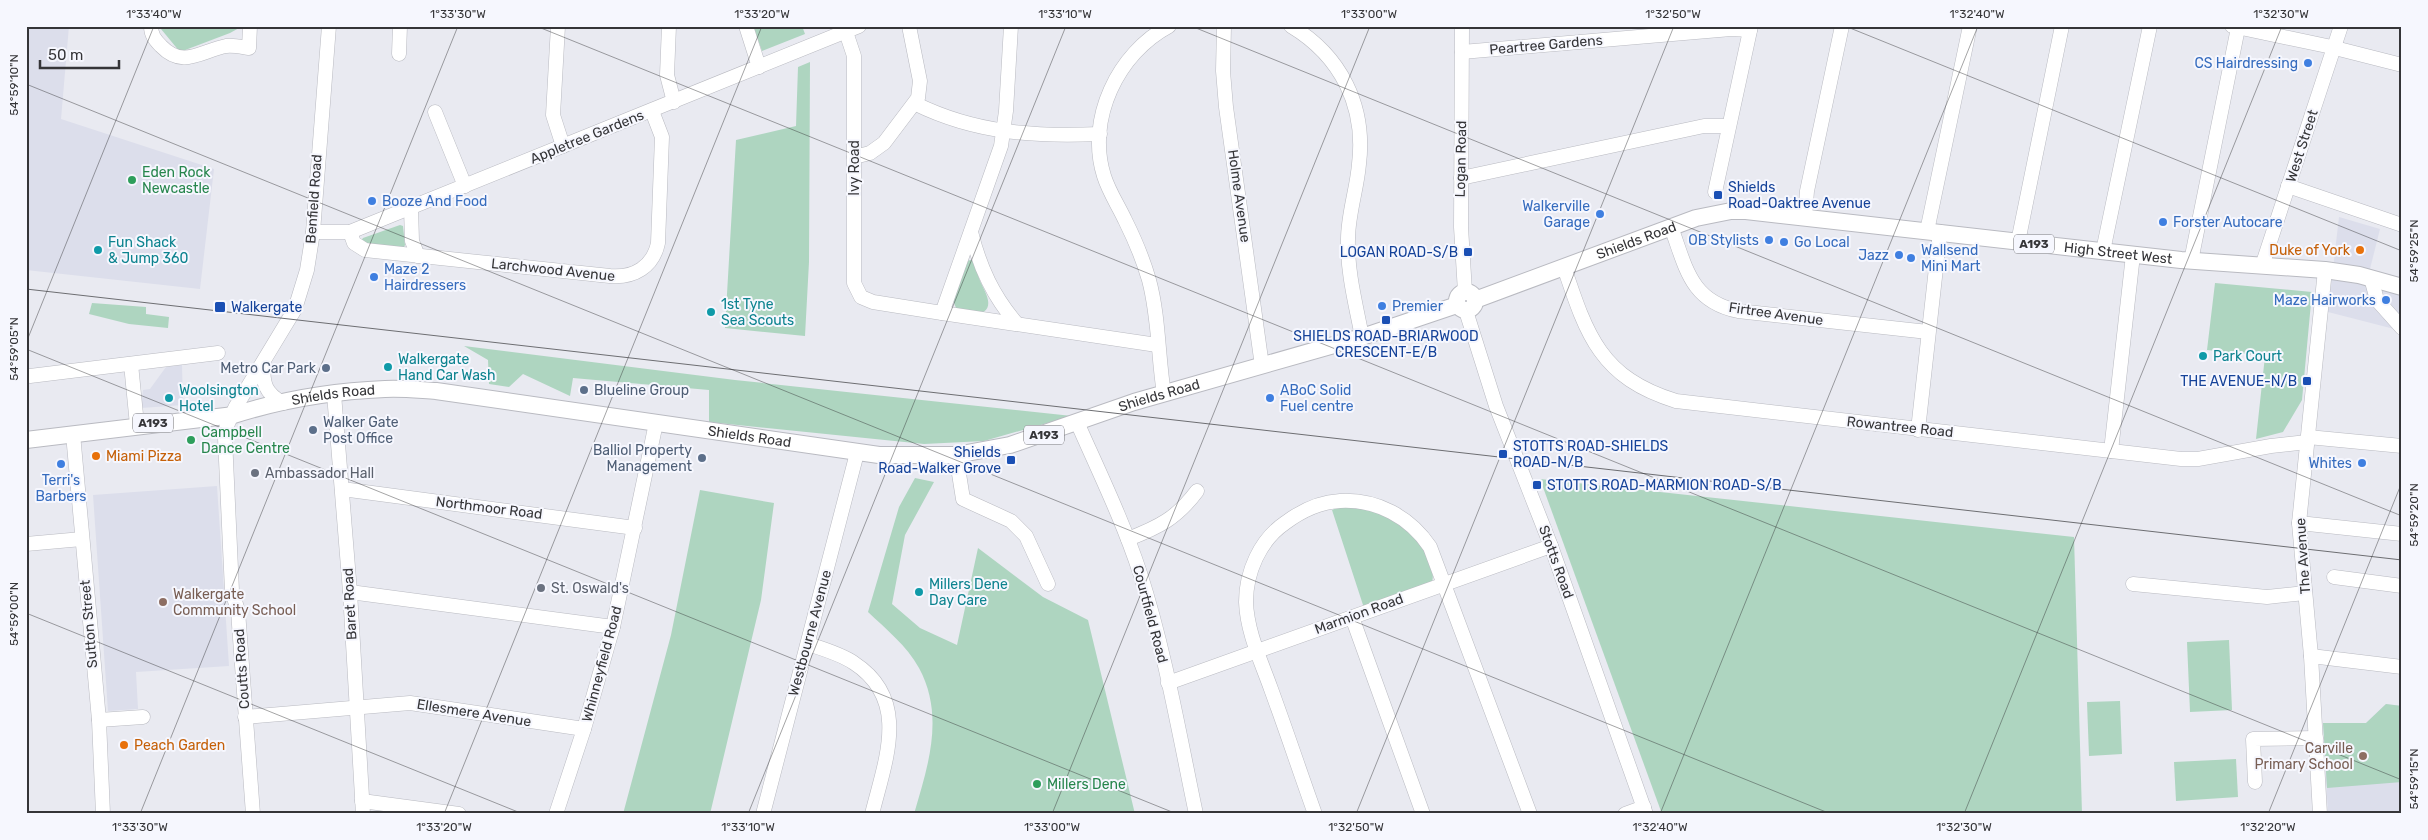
<svg xmlns="http://www.w3.org/2000/svg" width="2428" height="840" font-family="Rubik,sans-serif">
<style>
.built{fill:#dcdeeb}
.green{fill:#aed5c0}
.lines{fill:none;stroke-linecap:round;stroke-linejoin:round}
.minor-casing{stroke:#b9bac1;stroke-width:15}
.major-casing{stroke:#b9bac1;stroke-width:18}
.minor{stroke:#fff;stroke-width:14}
.major{stroke:#fff;stroke-width:16}
.tram{stroke:#6d6e72;stroke-width:1}
.ticks{fill:none;stroke:#353538;stroke-width:1;stroke-opacity:0.45}
.shop-dot{fill:#3f7fe0;stroke:#f6f7fe;stroke-width:2}
.leisure-dot{fill:#2e9e5b;stroke:#f6f7fe;stroke-width:2}
.transit-dot{fill:#1a4fb4;stroke:#f6f7fe;stroke-width:2}
.culture-dot{fill:#0f9aa8;stroke:#f6f7fe;stroke-width:2}
.food-dot{fill:#e8710a;stroke:#f6f7fe;stroke-width:2}
.service-dot{fill:#5c6f8a;stroke:#f6f7fe;stroke-width:2}
.worship-dot{fill:#6b7280;stroke:#f6f7fe;stroke-width:2}
.education-dot{fill:#8d6e63;stroke:#f6f7fe;stroke-width:2}
.labels{text-anchor:middle;dominant-baseline:central;stroke-width:4;stroke-linejoin:round;paint-order:stroke}
.shield{fill:#f6f7fe;stroke:#6f6f73;stroke-width:1}
.shield-label{font-size:12px;font-weight:bold;fill:#353538}
.street-label{font-size:14px;fill:#353538;stroke:#f6f7fe}
.shop-label{font-size:14px;fill:#366cbe;stroke:#f6f7fe;text-anchor:start}
.leisure-label{font-size:14px;fill:#27864d;stroke:#f6f7fe;text-anchor:start}
.transit-label{font-size:14px;fill:#164399;stroke:#f6f7fe;text-anchor:start}
.culture-label{font-size:14px;fill:#0d838f;stroke:#f6f7fe;text-anchor:start}
.food-label{font-size:14px;fill:#c56008;stroke:#f6f7fe;text-anchor:start}
.service-label{font-size:14px;fill:#4e5e75;stroke:#f6f7fe;text-anchor:end}
.worship-label{font-size:14px;fill:#5b616d;stroke:#f6f7fe;text-anchor:start}
.education-label{font-size:14px;fill:#785e54;stroke:#f6f7fe;text-anchor:start}
.neatline{fill:none;stroke:#353538;stroke-width:2}
.ticks-label{font-size:12px;text-anchor:middle;fill:#353538}
</style>
<rect width="100%" height="100%" fill="#e9eaf1"/>
<!-- built -->
<g class="built">
<polygon points="26,26 69,26 61,119 214,169 200,289 26,270"/>
<polygon points="2339,217 2380,229 2370,269 2402,278 2402,331 2328,312"/>
<polygon points="182,365 183,405 141,408 143,390 150,389 166,367"/>
<polygon points="217,486 229,666 136,672 138,709 108,711 93,495"/>
<polygon points="2386,704 2402,706 2402,814 2328,814 2323,723 2366,723"/>
</g>
<!-- green -->
<g class="green">
<polygon points="162,26 238,26 239,28 230,33 180,52 161,29"/>
<polygon points="753,26 802,26 805,34 762,51"/>
<polygon points="810,62 809,262 805,336 725,328 736,140 796,126 798,67"/>
<polygon points="400,225 403,226 405,245 403,249 364,246 361,241 363,238"/>
<path d="M971,260L975,263C976,268 977,273 979,278C982,288 999,309 978,314C973,315 964,312 958,311C947,295 959,278 966,261Z"/>
<polygon points="2215,283 2312,292 2302,400 2283,432 2256,439 2265,356 2207,350"/>
<polygon points="92,303 146,307 146,314 169,317 168,328 129,324 89,314"/>
<polygon points="464,346 735,380 1072,416 984,441 924,444 709,422 709,390 573,378 570,396 523,374 509,387 489,384 488,360"/>
<path d="M915,478L934,482L905,535L892,604L920,628L957,645L978,548L1043,597L1088,620L1135,814H914C928,766 945,716 919,668C907,646 886,629 868,612L899,507Z"/>
<polygon points="1540,479 2074,537 2082,814 1662,814"/>
<polygon points="700,490 774,503 761,600 710,814 623,814 671,635"/>
<path d="M1339,507C1376,507 1420,524 1430,564C1432,570 1434,575 1432,582L1364,608L1332,510Z"/>
<polygon points="2229,640 2232,710 2190,712 2187,642"/>
<polygon points="2120,701 2122,754 2089,756 2087,702"/>
<polygon points="2386,704 2402,706 2402,782 2327,788 2323,723 2366,723"/>
<polygon points="2236,759 2238,797 2176,801 2174,762"/>
</g>
<g class="lines">
<!-- minor casing -->
<g class="minor-casing">
<g id="minor">
<path d="M151,26C151,35 155,40 161,46C183,69 201,51 226,46C233,45 242,47 249,48L250,26"/>
<polyline points="558,26 553,115 563,146"/>
<polyline points="669,26 667,75 674,102"/>
<polyline points="746,26 759,67"/>
<polyline points="1224,26 1223,71 1226,107 1262,366"/>
<path d="M1291,26C1341,56 1366,106 1359,164C1357,189 1348,214 1348,239C1347,272 1356,305 1362,337"/>
<polyline points="1462,26 1461,227 1465,292"/>
<polyline points="2232,26 2327,46 2402,65"/>
<polyline points="846,32 854,56 854,283 861,297 873,302 942,313 1157,345"/>
<polyline points="1462,52 1731,29 1750,30"/>
<polyline points="399,54 400,26"/>
<path d="M916,104C975,133 1035,137 1100,134"/>
<polyline points="435,112 465,186"/>
<polyline points="854,157 870,153 884,143 918,98 920,81 909,26"/>
<polyline points="1461,178 1704,126 1728,126"/>
<polyline points="2288,186 2402,225"/>
<polyline points="1715,192 1751,26"/>
<polyline points="411,208 412,241 418,256"/>
<polyline points="1805,216 1807,191 1842,26"/>
<path d="M1671,227C1686,267 1690,301 1738,311L1928,332"/>
<polyline points="1927,231 1970,26"/>
<polyline points="313,232 350,232 859,26"/>
<path d="M350,232L354,243L365,250L610,276C634,278 653,267 658,243L662,137L652,111"/>
<path d="M971,232C980,268 993,296 1017,324"/>
<polyline points="2018,242 2062,26"/>
<polyline points="2103,251 2150,26"/>
<polyline points="2191,261 2238,28"/>
<polyline points="2262,266 2341,26"/>
<path d="M1564,267C1587,336 1601,378 1676,401L2181,459H2198L2271,446L2307,442"/>
<polyline points="2371,278 2377,300 2402,328"/>
<polyline points="1466,311 1496,406 1551,546 1646,814"/>
<polyline points="942,313 1001,146 1006,111 1011,26"/>
<path d="M264,363C262,383 265,393 283,403"/>
<polyline points="131,364 137,425"/>
<polyline points="30,376 218,353"/>
<polyline points="334,394 350,592 363,814"/>
<path d="M1164,394C1158,357 1159,317 1149,280C1143,259 1135,240 1125,220C1118,205 1109,192 1104,176C1086,119 1118,53 1169,26"/>
<path d="M1077,422C1099,472 1123,521 1140,573C1165,651 1179,733 1196,814"/>
<polyline points="1918,430 1940,232"/>
<polyline points="73,434 99,720 103,814"/>
<polyline points="2308,437 2402,446"/>
<polyline points="2111,451 2133,255"/>
<polyline points="956,455 963,499 1011,521 1026,536 1048,584"/>
<polyline points="342,489 635,528"/>
<polyline points="2299,523 2402,534"/>
<path d="M1128,539C1159,527 1177,518 1197,491"/>
<polyline points="26,544 82,539"/>
<polyline points="2334,577 2402,586"/>
<polyline points="2133,584 2267,597 2305,593"/>
<polyline points="350,592 613,627"/>
<polyline points="1352,617 1423,814"/>
<path d="M808,644C823,649 841,654 854,663C911,700 885,761 872,814"/>
<polyline points="2311,656 2402,667"/>
<polyline points="1168,683 1551,546"/>
<polyline points="245,717 410,703 584,729"/>
<polyline points="99,720 143,717"/>
<polyline points="2255,782 2253,739 2316,738"/>
<polyline points="362,801 459,814"/>
<polyline points="253,814 238,611 232,591 225,438 226,428 235,408 295,309 307,270 313,232 329,26"/>
<polyline points="556,814 584,729 613,627 656,423"/>
<polyline points="763,814 857,453"/>
<path d="M1315,814C1300,772 1286,730 1271,689C1261,661 1247,632 1246,602C1246,572 1260,540 1285,523C1301,511 1320,502 1340,501C1377,499 1410,517 1430,547L1530,814"/>
<polyline points="1625,814 1644,807"/>
<polyline points="2320,814 2311,656 2299,523 2325,270"/>
</g>
</g>
<!-- major casing -->
<g class="major-casing">
<g id="major">
<circle cx="1466" cy="301" r="9"/>
<path id="s1" d="M1475,300L1696,218L1731,211H1746L2181,260L2325,270L2359,275L2402,287"/>
<path id="s2" d="M26,440L234,415C281,400 335,391 385,389C402,388 419,390 436,391L879,455H956L1010,445L1134,402L1362,337L1457,305"/>
</g>
</g>
<!-- minor -->
<use href="#minor" class="minor"/>
<!-- major -->
<use href="#major" class="major"/>
<!-- tram -->
<polyline class="tram" points="26,289 2402,560"/>
</g>
<!-- ticks -->
<path class="ticks" d="M536,26L2402,780M1191,26L2402,516M1845,26L2402,251M26,84L1831,814M26,343L154,26M26,349L1177,814M26,613L523,814M140,814L458,26M444,814L762,26M748,814L1066,26M1052,814L1370,26M1356,814L1674,26M1660,814L1978,26M1964,814L2282,26M2268,814L2402,482"/>
<!-- markers -->
<g class="shop-dot">
<circle cx="2308" cy="63" r="5"/>
<circle cx="372" cy="201" r="5"/>
<circle cx="1600" cy="214" r="5"/>
<circle cx="2163" cy="222" r="5"/>
<circle cx="1769" cy="240" r="5"/>
<circle cx="1784" cy="242" r="5"/>
<circle cx="1899" cy="255" r="5"/>
<circle cx="1911" cy="258" r="5"/>
<circle cx="374" cy="277" r="5"/>
<circle cx="2386" cy="300" r="5"/>
<circle cx="1382" cy="306" r="5"/>
<circle cx="1270" cy="398" r="5"/>
<circle cx="2362" cy="463" r="5"/>
<circle cx="61" cy="464" r="5"/>
</g>
<g class="leisure-dot">
<circle cx="132" cy="180" r="5"/>
<circle cx="191" cy="440" r="5"/>
<circle cx="1037" cy="784" r="5"/>
</g>
<g class="transit-dot">
<rect x="1713" y="190" width="10" height="10" rx="2.5"/>
<rect x="1463" y="247" width="10" height="10" rx="2.5"/>
<rect x="214" y="301" width="12" height="12" rx="2.5"/>
<rect x="1381" y="315" width="10" height="10" rx="2.5"/>
<rect x="2302" y="376" width="10" height="10" rx="2.5"/>
<rect x="1498" y="449" width="10" height="10" rx="2.5"/>
<rect x="1006" y="455" width="10" height="10" rx="2.5"/>
<rect x="1532" y="480" width="10" height="10" rx="2.5"/>
</g>
<g class="culture-dot">
<circle cx="98" cy="250" r="5"/>
<circle cx="711" cy="312" r="5"/>
<circle cx="2203" cy="356" r="5"/>
<circle cx="388" cy="367" r="5"/>
<circle cx="169" cy="398" r="5"/>
<circle cx="919" cy="592" r="5"/>
</g>
<g class="food-dot">
<circle cx="2360" cy="250" r="5"/>
<circle cx="96" cy="456" r="5"/>
<circle cx="124" cy="745" r="5"/>
</g>
<g class="service-dot">
<circle cx="326" cy="368" r="5"/>
<circle cx="584" cy="390" r="5"/>
<circle cx="313" cy="430" r="5"/>
<circle cx="702" cy="458" r="5"/>
</g>
<g class="worship-dot">
<circle cx="255" cy="473" r="5"/>
<circle cx="541" cy="588" r="5"/>
</g>
<g class="education-dot">
<circle cx="163" cy="602" r="5"/>
<circle cx="2363" cy="756" r="5"/>
</g>
<g class="labels">
<!-- shield labels -->
<g class="shield">
<rect x="2014" y="234.5" width="40" height="19" rx="4"/>
<rect x="133" y="413.5" width="40" height="19" rx="4"/>
<rect x="1024" y="425.5" width="40" height="19" rx="4"/>
</g>
<g class="shield-label">
<text x="2034" y="244">A193</text>
<text x="153" y="423">A193</text>
<text x="1044" y="435">A193</text>
</g>
<!-- street labels -->
<g class="street-label">
<text transform="translate(1546 45) rotate(-5)">Peartree Gardens</text>
<text transform="translate(587 137) rotate(-22)">Appletree Gardens</text>
<text transform="translate(2302 146) rotate(-72)">West Street</text>
<text transform="translate(1461 159) rotate(-89)">Logan Road</text>
<text transform="translate(854 168) rotate(-90)">Ivy Road</text>
<text transform="translate(1239 196) rotate(82)">Holme Avenue</text>
<text transform="translate(314 199) rotate(-86)">Benfield Road</text>
<text stroke="none"><textPath href="#s1" startOffset="172">Shields Road</textPath></text>
<text stroke="none"><textPath href="#s1" startOffset="661">High Street West</textPath></text>
<text transform="translate(553 270) rotate(6)">Larchwood Avenue</text>
<text transform="translate(1776 314) rotate(8)">Firtree Avenue</text>
<text stroke="none"><textPath href="#s2" startOffset="1151">Shields Road</textPath></text>
<text stroke="none"><textPath href="#s2" startOffset="311">Shields Road</textPath></text>
<text transform="translate(1900 427) rotate(6)">Rowantree Road</text>
<text stroke="none"><textPath href="#s2" startOffset="731">Shields Road</textPath></text>
<text transform="translate(489 508) rotate(7)">Northmoor Road</text>
<text transform="translate(2303 556) rotate(-94)">The Avenue</text>
<text transform="translate(1556 562) rotate(70)">Stotts Road</text>
<text transform="translate(350 604) rotate(-93)">Baret Road</text>
<text transform="translate(1150 614) rotate(75)">Courtfield Road</text>
<text transform="translate(1359 614) rotate(-20)">Marmion Road</text>
<text transform="translate(89 624) rotate(-95)">Sutton Street</text>
<text transform="translate(810 633) rotate(-75)">Westbourne Avenue</text>
<text transform="translate(602 664) rotate(-75)">Whinneyfield Road</text>
<text transform="translate(242 669) rotate(-94)">Coutts Road</text>
<text transform="translate(474 713) rotate(9)">Ellesmere Avenue</text>
</g>
<!-- shop labels -->
<g class="shop-label">
<text x="2298" y="63" text-anchor="end">CS Hairdressing</text>
<text x="382" y="201">Booze And Food</text>
<text x="1590" y="206" text-anchor="end">Walkerville<tspan x="1590" dy="16">Garage</tspan></text>
<text x="2173" y="222">Forster Autocare</text>
<text x="1759" y="240" text-anchor="end">OB Stylists</text>
<text x="1794" y="242">Go Local</text>
<text x="1921" y="250">Wallsend<tspan x="1921" dy="16">Mini Mart</tspan></text>
<text x="1889" y="255" text-anchor="end">Jazz</text>
<text x="384" y="269">Maze 2<tspan x="384" dy="16">Hairdressers</tspan></text>
<text x="2376" y="300" text-anchor="end">Maze Hairworks</text>
<text x="1392" y="306">Premier</text>
<text x="1280" y="390">ABoC Solid<tspan x="1280" dy="16">Fuel centre</tspan></text>
<text x="2352" y="463" text-anchor="end">Whites</text>
<text x="61" y="480" text-anchor="middle">Terri's<tspan x="61" dy="16">Barbers</tspan></text>
</g>
<!-- leisure labels -->
<g class="leisure-label">
<text x="142" y="172">Eden Rock<tspan x="142" dy="16">Newcastle</tspan></text>
<text x="201" y="432">Campbell<tspan x="201" dy="16">Dance Centre</tspan></text>
<text x="1047" y="784">Millers Dene</text>
</g>
<!-- transit labels -->
<g class="transit-label">
<text x="1728" y="187">Shields<tspan x="1728" dy="16">Road-Oaktree Avenue</tspan></text>
<text x="1458" y="252" text-anchor="end">LOGAN ROAD-S/B</text>
<text x="231" y="307">Walkergate</text>
<text x="1386" y="336" text-anchor="middle">SHIELDS ROAD-BRIARWOOD<tspan x="1386" dy="16">CRESCENT-E/B</tspan></text>
<text x="2297" y="381" text-anchor="end">THE AVENUE-N/B</text>
<text x="1513" y="446">STOTTS ROAD-SHIELDS<tspan x="1513" dy="16">ROAD-N/B</tspan></text>
<text x="1001" y="452" text-anchor="end">Shields<tspan x="1001" dy="16">Road-Walker Grove</tspan></text>
<text x="1547" y="485">STOTTS ROAD-MARMION ROAD-S/B</text>
</g>
<!-- culture labels -->
<g class="culture-label">
<text x="108" y="242">Fun Shack<tspan x="108" dy="16">&amp; Jump 360</tspan></text>
<text x="721" y="304">1st Tyne<tspan x="721" dy="16">Sea Scouts</tspan></text>
<text x="2213" y="356">Park Court</text>
<text x="398" y="359">Walkergate<tspan x="398" dy="16">Hand Car Wash</tspan></text>
<text x="179" y="390">Woolsington<tspan x="179" dy="16">Hotel</tspan></text>
<text x="929" y="584">Millers Dene<tspan x="929" dy="16">Day Care</tspan></text>
</g>
<!-- food labels -->
<g class="food-label">
<text x="2350" y="250" text-anchor="end">Duke of York</text>
<text x="106" y="456">Miami Pizza</text>
<text x="134" y="745">Peach Garden</text>
</g>
<!-- service labels -->
<g class="service-label">
<text x="316" y="368">Metro Car Park</text>
<text x="594" y="390" text-anchor="start">Blueline Group</text>
<text x="323" y="422" text-anchor="start">Walker Gate<tspan x="323" dy="16">Post Office</tspan></text>
<text x="692" y="450">Balliol Property<tspan x="692" dy="16">Management</tspan></text>
</g>
<!-- worship labels -->
<g class="worship-label">
<text x="265" y="473">Ambassador Hall</text>
<text x="551" y="588">St. Oswald's</text>
</g>
<!-- education labels -->
<g class="education-label">
<text x="173" y="594">Walkergate<tspan x="173" dy="16">Community School</tspan></text>
<text x="2353" y="748" text-anchor="end">Carville<tspan x="2353" dy="16">Primary School</tspan></text>
</g>
</g>
<!-- border -->
<rect width="2428" height="840" fill="none" stroke="#f6f7fe" stroke-width="55"/>
<!-- scale -->
<path d="M40 60v8h79v-8" fill="none" stroke="#353538" stroke-width="2.5"/>
<text x="48" y="60" font-size="15" fill="#353538" stroke="#f6f7fe" stroke-width="4" paint-order="stroke">50 m</text>
<rect x="28" y="28" width="2372" height="784" class="neatline"/>
<g class="ticks-label">
<text x="154" y="18">1°33'40"W</text>
<text x="458" y="18">1°33'30"W</text>
<text x="762" y="18">1°33'20"W</text>
<text x="1065" y="18">1°33'10"W</text>
<text x="1369" y="18">1°33'00"W</text>
<text x="1673" y="18">1°32'50"W</text>
<text x="1977" y="18">1°32'40"W</text>
<text x="2281" y="18">1°32'30"W</text>
<text transform="translate(14 85) rotate(-90)" y="4">54°59'10"N</text>
<text transform="translate(2414 251) rotate(-90)" y="4">54°59'25"N</text>
<text transform="translate(14 349) rotate(-90)" y="4">54°59'05"N</text>
<text transform="translate(2414 515) rotate(-90)" y="4">54°59'20"N</text>
<text transform="translate(14 614) rotate(-90)" y="4">54°59'00"N</text>
<text transform="translate(2414 779) rotate(-90)" y="4">54°59'15"N</text>
<text x="140" y="831">1°33'30"W</text>
<text x="444" y="831">1°33'20"W</text>
<text x="748" y="831">1°33'10"W</text>
<text x="1052" y="831">1°33'00"W</text>
<text x="1356" y="831">1°32'50"W</text>
<text x="1660" y="831">1°32'40"W</text>
<text x="1964" y="831">1°32'30"W</text>
<text x="2268" y="831">1°32'20"W</text>
</g>
</svg>
